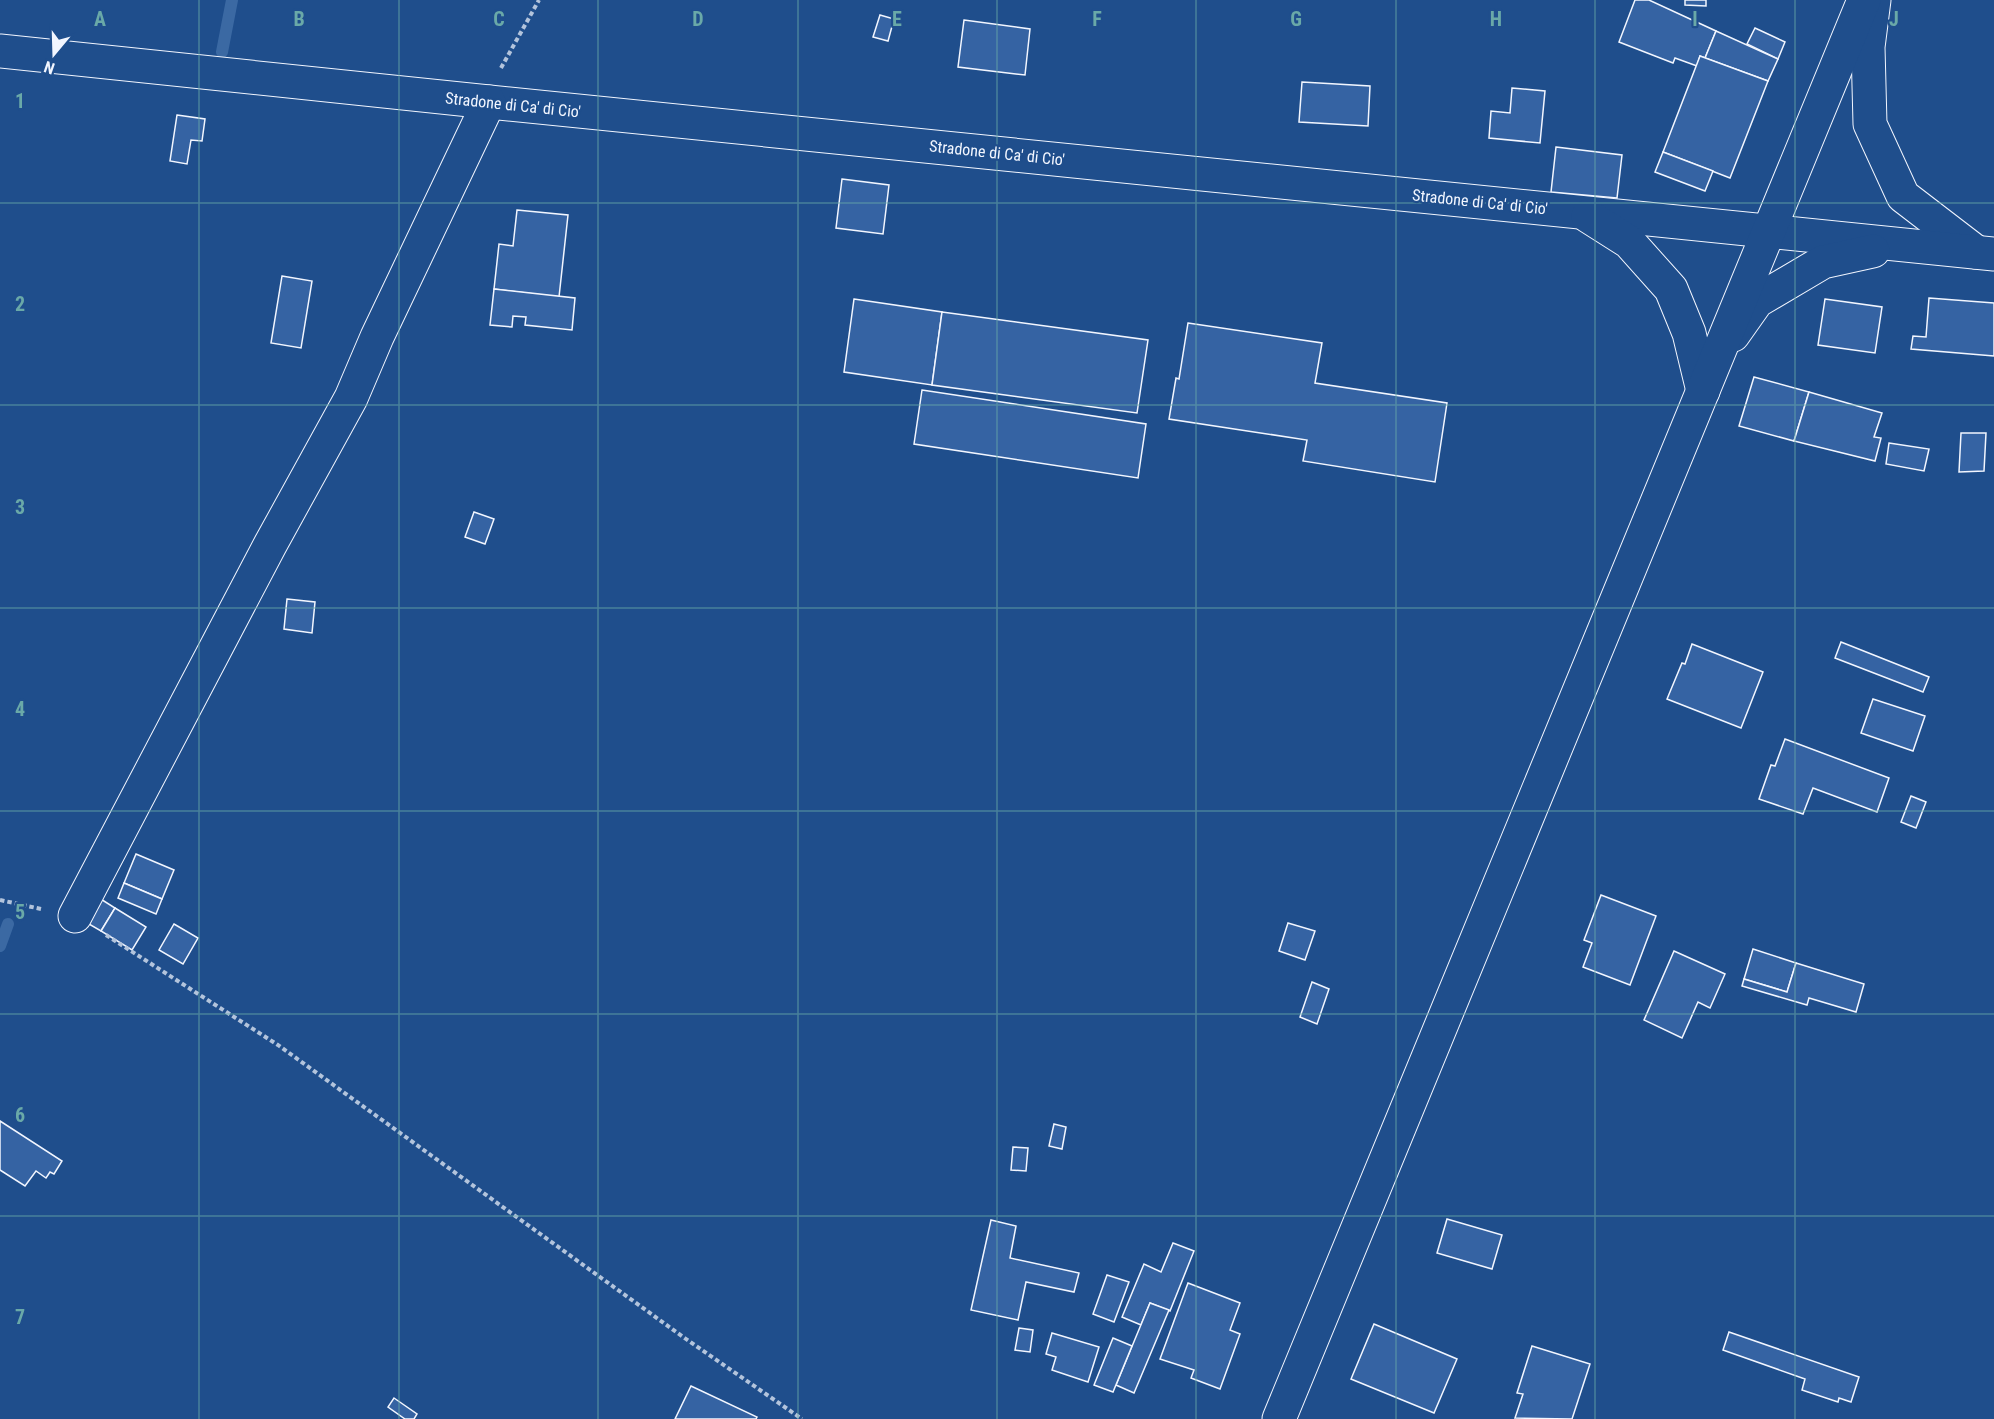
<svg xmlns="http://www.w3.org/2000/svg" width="1994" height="1419" font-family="'Roboto Condensed',sans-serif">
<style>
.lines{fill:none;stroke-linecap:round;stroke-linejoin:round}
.stream{stroke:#3b69a3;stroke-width:12}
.building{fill:#3563a3;stroke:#f2f6ff;stroke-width:1.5}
.street-casing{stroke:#f2f6ff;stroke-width:35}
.secondary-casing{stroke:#f2f6ff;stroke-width:35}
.path{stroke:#b3c4dc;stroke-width:4;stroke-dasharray:4.5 3;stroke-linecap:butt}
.street{stroke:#1f4e8c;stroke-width:33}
.secondary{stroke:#1f4e8c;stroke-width:33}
.grid{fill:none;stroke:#6aa9a8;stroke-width:1.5;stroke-opacity:0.55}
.labels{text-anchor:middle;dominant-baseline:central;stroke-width:4.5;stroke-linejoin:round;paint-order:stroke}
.street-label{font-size:16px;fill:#f2f6ff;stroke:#1f4e8c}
.grid-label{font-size:20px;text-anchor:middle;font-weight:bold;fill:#6aa9a8;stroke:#1f4e8c;stroke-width:4.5;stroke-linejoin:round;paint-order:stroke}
</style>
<rect width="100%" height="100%" fill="#1f4e8c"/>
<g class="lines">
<!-- stream -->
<g class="stream">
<polyline points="222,52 232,0"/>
<polyline points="0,946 8,924"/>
</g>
</g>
<!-- building -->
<g class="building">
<polygon points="1635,0 1649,0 1716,31 1705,58 1700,56 1697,66 1675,58 1673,63 1619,42"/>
<polygon points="1685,0 1706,0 1706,6 1685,5"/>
<polygon points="880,15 894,19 888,41 873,37"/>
<polygon points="964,20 1030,29 1025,75 958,67"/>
<polygon points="1755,28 1785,42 1778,59 1747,44"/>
<polygon points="1716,31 1778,59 1768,81 1705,58"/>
<polygon points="1700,56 1768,81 1730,178 1663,152"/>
<polygon points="1302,82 1370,86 1368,126 1299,122"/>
<polygon points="1512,88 1545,91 1540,143 1489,138 1491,111 1510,113"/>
<polygon points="177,115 205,119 202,141 191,140 187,164 170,161"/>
<polygon points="1556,147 1622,155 1617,198 1551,192"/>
<polygon points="1663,152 1713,171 1705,191 1655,172"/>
<polygon points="842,179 889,185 883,234 836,228"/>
<polygon points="517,210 568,215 559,297 494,289 499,244 513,246"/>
<polygon points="282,276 312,281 301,348 271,343"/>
<polygon points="494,289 575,298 572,330 525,325 526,317 513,316 512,327 490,325"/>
<polygon points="1929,298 1994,303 1994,356 1911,349 1913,336 1926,337"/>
<polygon points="854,299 942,312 932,385 844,372"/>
<polygon points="1825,299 1882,307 1875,353 1818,345"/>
<polygon points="942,312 1148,340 1137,413 932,385"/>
<polygon points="1188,323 1322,343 1315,383 1447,403 1435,482 1303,461 1307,440 1169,419 1176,378 1179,379"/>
<polygon points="1754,377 1809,392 1794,441 1739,426"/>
<polygon points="922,390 1146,424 1138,478 914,444"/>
<polygon points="1809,392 1882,413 1874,437 1881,438 1875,461 1794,441"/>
<polygon points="1961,433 1986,433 1984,471 1959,472"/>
<polygon points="1889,443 1929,449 1924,471 1886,464"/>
<polygon points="474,512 494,519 485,544 465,537"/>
<polygon points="287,599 315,602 312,633 284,629"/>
<polygon points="1841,642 1929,677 1923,692 1835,658"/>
<polygon points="1692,644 1763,672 1741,728 1667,699 1682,663 1685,664"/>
<polygon points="1873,699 1925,716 1913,751 1861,733"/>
<polygon points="1785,739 1889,778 1877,812 1813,788 1803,814 1759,799 1771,765 1775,766"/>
<polygon points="1911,796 1926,802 1916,828 1901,822"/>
<polygon points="136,854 174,870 162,899 124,883"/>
<polygon points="124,883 162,899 156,914 118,898"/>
<polygon points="1601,895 1656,916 1630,985 1583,967 1592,943 1584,940"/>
<polygon points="96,896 115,908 101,931 82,920"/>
<polygon points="115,908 146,927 132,950 101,931"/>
<polygon points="1288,923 1315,931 1305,960 1279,951"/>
<polygon points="174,924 198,938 183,964 159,950"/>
<polygon points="1753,949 1796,963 1787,992 1744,979"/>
<polygon points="1674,951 1725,974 1710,1008 1698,1002 1682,1038 1644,1020"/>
<polygon points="1796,963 1864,984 1856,1012 1809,998 1807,1005 1742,986 1744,979 1787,992"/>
<polygon points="1312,982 1329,989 1317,1024 1300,1017"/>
<polygon points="0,1121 62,1161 54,1174 50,1172 46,1178 36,1171 25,1186 0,1170"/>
<polygon points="1054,1124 1066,1127 1062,1149 1049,1146"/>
<polygon points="1013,1147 1028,1148 1026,1171 1011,1170"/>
<polygon points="1447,1219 1502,1235 1492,1269 1437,1253"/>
<polygon points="991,1220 1016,1226 1010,1258 1079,1273 1074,1292 1026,1282 1018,1320 971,1310"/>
<polygon points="1173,1243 1194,1251 1170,1311 1150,1303 1141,1325 1122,1317 1144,1264 1161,1272"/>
<polygon points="1107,1275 1129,1282 1114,1322 1093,1314"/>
<polygon points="1188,1283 1240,1303 1230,1330 1240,1334 1220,1389 1191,1378 1194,1370 1160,1359"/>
<polygon points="1150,1303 1169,1310 1134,1393 1116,1385"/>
<polygon points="1374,1324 1457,1359 1434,1413 1351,1379"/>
<polygon points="1019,1328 1033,1330 1030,1352 1015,1350"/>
<polygon points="1729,1332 1859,1377 1851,1402 1839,1398 1838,1402 1802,1390 1805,1379 1723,1350"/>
<polygon points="1052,1333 1099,1347 1088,1382 1052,1370 1056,1357 1046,1354"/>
<polygon points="1113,1338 1132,1346 1113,1392 1094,1385"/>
<polygon points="1532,1346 1590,1364 1572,1419 1515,1418 1523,1394 1517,1393"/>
<polygon points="691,1386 757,1417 756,1419 675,1419"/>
<polygon points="394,1398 417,1414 414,1419 405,1419 388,1407"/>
</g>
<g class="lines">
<!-- street casing -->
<g class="street-casing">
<g id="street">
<polyline points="1874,0 1868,47 1870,124 1903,196 1976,252"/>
<polyline points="0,51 489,102 1994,254"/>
<polyline points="1588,216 1629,242 1671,289 1689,333 1703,391"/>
<polyline points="1733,335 1757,301 1823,262 1873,251"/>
<polyline points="75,916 270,545 351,398 377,337 489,102"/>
</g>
</g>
<!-- secondary casing -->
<g class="secondary-casing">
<polyline id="secondary" points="1279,1419 1864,0"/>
</g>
<!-- path -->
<g class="path">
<polyline points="501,68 539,0"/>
<polyline points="0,900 41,909"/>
<polyline points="106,935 278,1045 686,1339 802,1419"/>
</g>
<!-- street -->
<use href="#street" class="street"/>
<!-- secondary -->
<use href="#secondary" class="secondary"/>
</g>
<!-- grid -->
<path class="grid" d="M199,0V1419M399,0V1419M598,0V1419M798,0V1419M997,0V1419M1196,0V1419M1396,0V1419M1595,0V1419M1795,0V1419M0,203H1994M0,405H1994M0,608H1994M0,811H1994M0,1014H1994M0,1216H1994"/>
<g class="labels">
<!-- street labels -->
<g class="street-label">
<text transform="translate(513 105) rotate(6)">Stradone di Ca' di Cio'</text>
<text transform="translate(997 153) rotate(6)">Stradone di Ca' di Cio'</text>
<text transform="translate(1480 202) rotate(6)">Stradone di Ca' di Cio'</text>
</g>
</g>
<g class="grid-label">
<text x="100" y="26">A</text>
<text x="299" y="26">B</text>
<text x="499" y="26">C</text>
<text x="698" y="26">D</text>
<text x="897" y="26">E</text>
<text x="1097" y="26">F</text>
<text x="1296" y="26">G</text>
<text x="1496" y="26">H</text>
<text x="1695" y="26">I</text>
<text x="1894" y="26">J</text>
<text x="20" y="108">1</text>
<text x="20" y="311">2</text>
<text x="20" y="514">3</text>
<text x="20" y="716">4</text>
<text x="20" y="919">5</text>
<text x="20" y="1122">6</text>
<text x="20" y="1324">7</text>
</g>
<!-- north arrow -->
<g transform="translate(54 54) rotate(199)" stroke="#1f4e8c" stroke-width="4.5" paint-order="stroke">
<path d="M0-4.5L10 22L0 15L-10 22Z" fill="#f2f6ff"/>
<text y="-9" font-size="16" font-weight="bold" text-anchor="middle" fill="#f2f6ff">N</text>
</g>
</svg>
